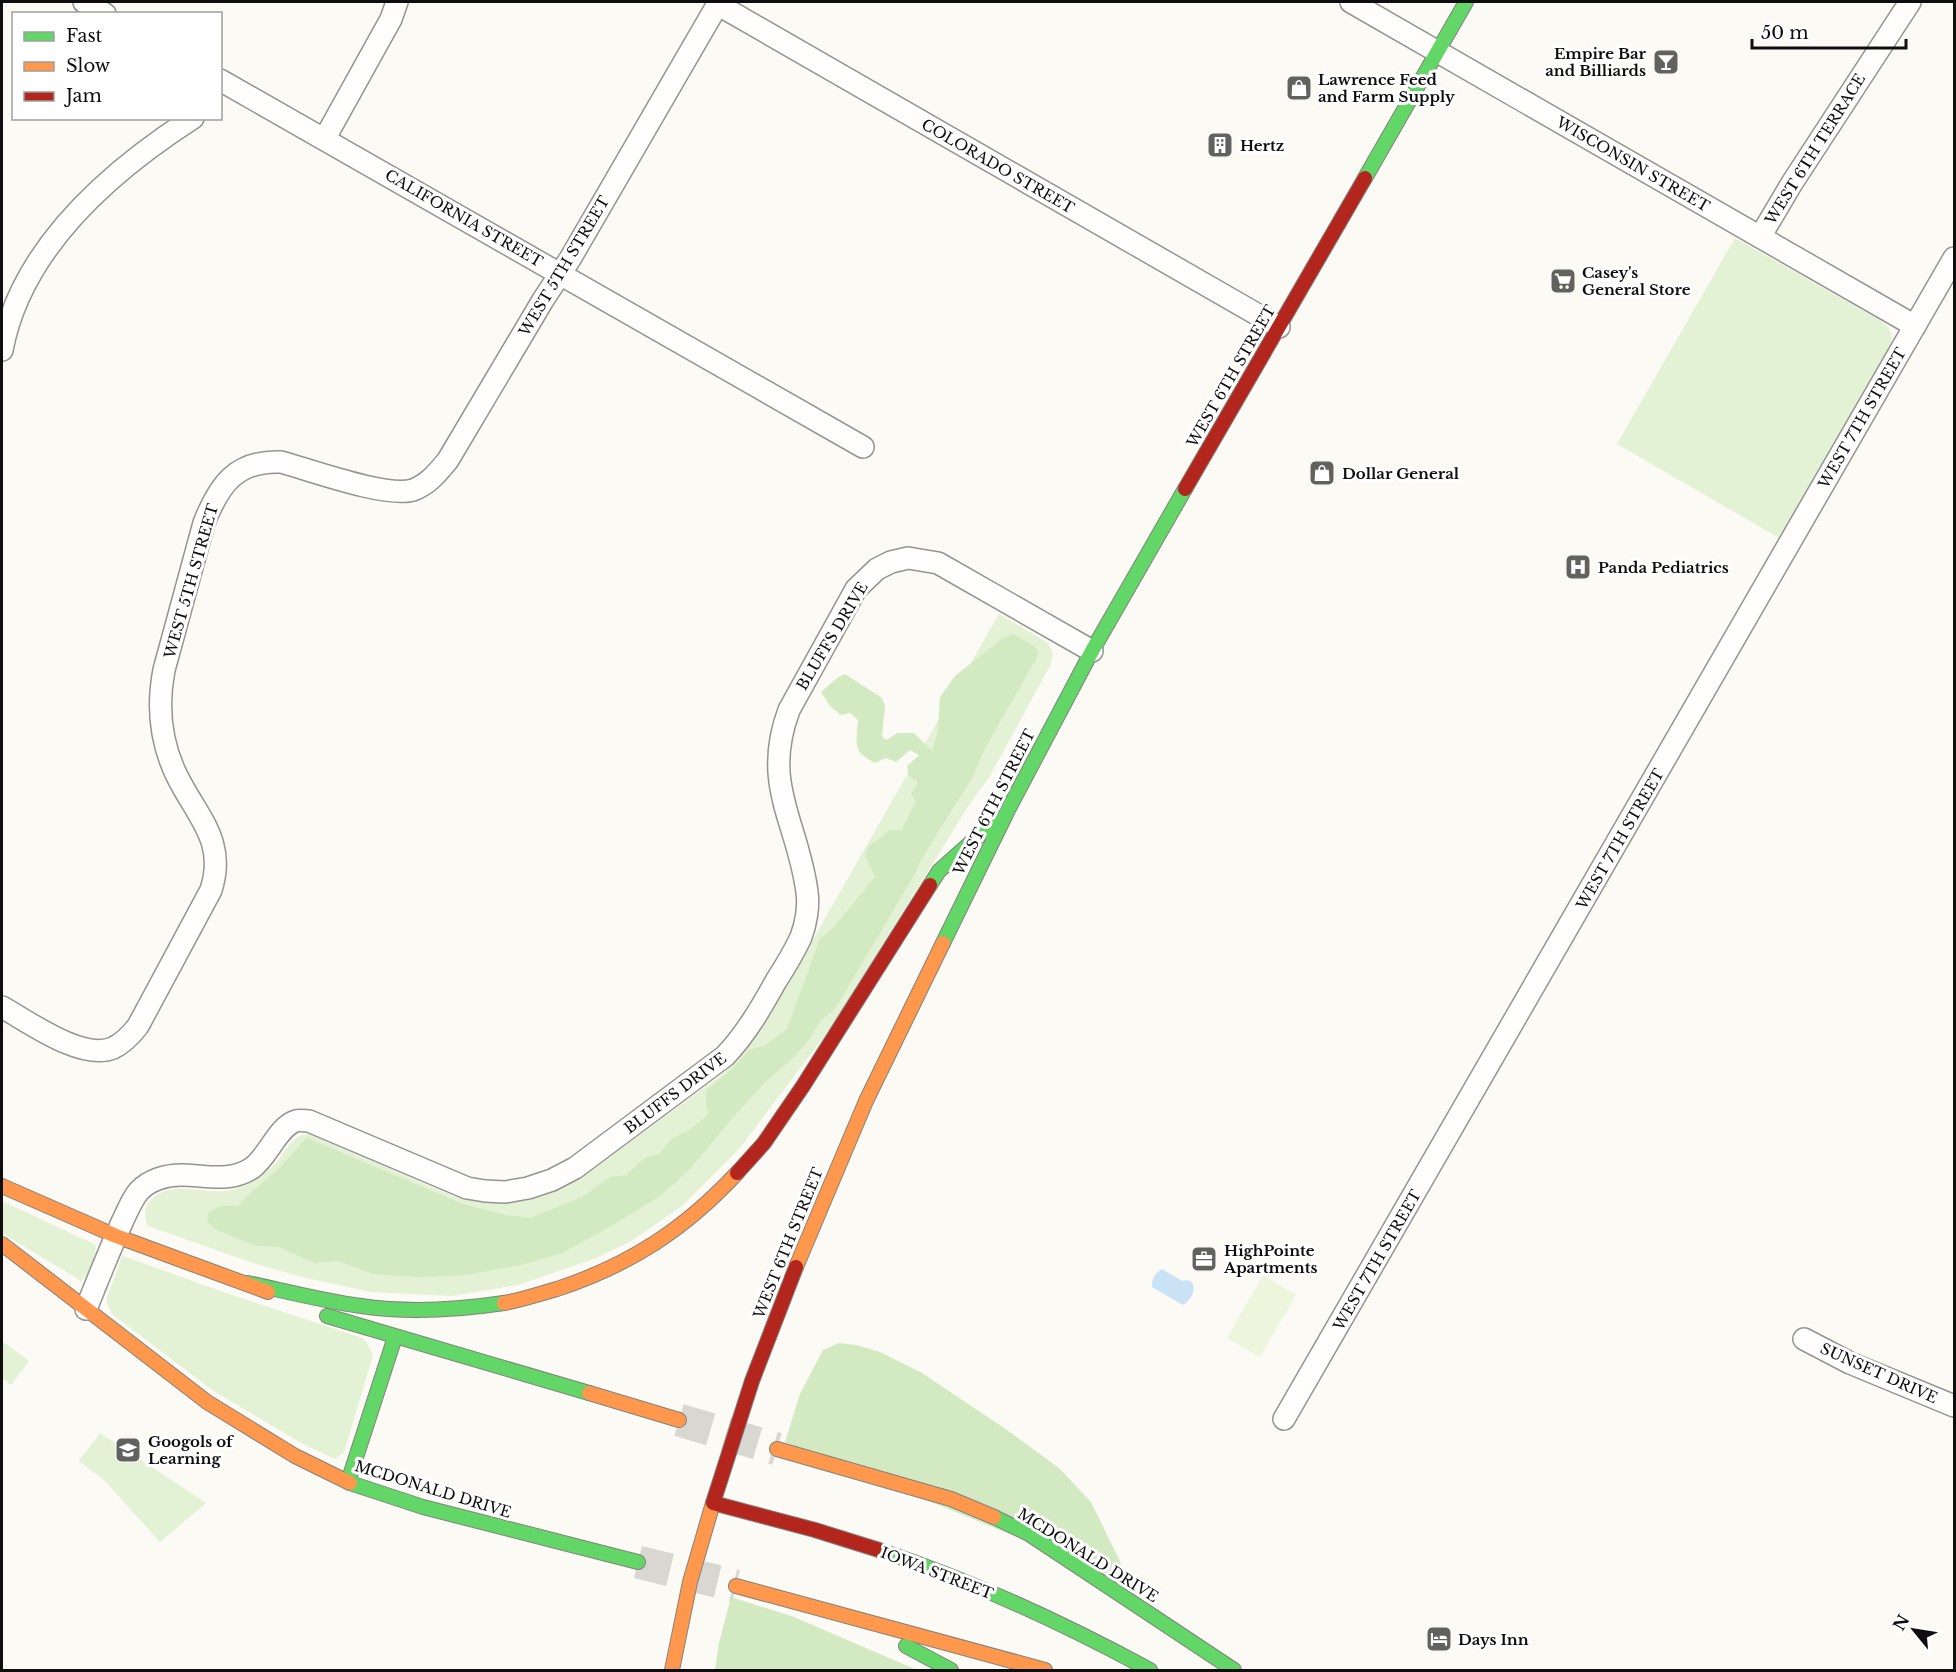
<svg xmlns="http://www.w3.org/2000/svg" width="1956" height="1672" font-family="'Libre Baskerville',serif">
<style>
.green{fill:#e3f1d4}
.forest{fill:#d2e9c1}
.pitch{fill:#edf5dd}
.water{fill:#cae2f6}
.lines{fill:none;stroke-linecap:round;stroke-linejoin:round}
.highway-tunnel{stroke:#d8d7d2;stroke-width:33;stroke-dasharray:33 16;stroke-linecap:butt}
.street-casing{stroke:#959492;stroke-width:24}
.fast-casing{stroke:#82827f;stroke-width:16}
.slow-casing{stroke:#82827f;stroke-width:16}
.jam-casing{stroke:#82827f;stroke-width:16}
.street{stroke:#fffefd;stroke-width:21}
.fast{stroke:#63d668;stroke-width:14}
.slow{stroke:#ff974d;stroke-width:14}
.jam{stroke:#b3261e;stroke-width:14}
.labels{text-anchor:middle;dominant-baseline:central;stroke-width:6;stroke-linejoin:round;paint-order:stroke}
.poi-label{font-size:15px;font-weight:bold;fill:#0e0e0e;stroke:#fff;text-anchor:start}
.street-label{font-size:15px;fill:#0e0e0e;stroke:#fff}
</style>
<rect width="100%" height="100%" fill="#fcfaf4"/>
<!-- green -->
<g class="green">
<path d="M1735,238L1881,321C1889,327 1893,334 1892,344L1781,539L1617,444Z"/>
<path d="M999,614L1048,643L1053,654L1050,666L990,776L969,805L832,1026L739,1149L682,1206L633,1240L596,1258L518,1285L452,1296L371,1292L302,1277L253,1263L148,1226C144,1217 143,1208 151,1200C172,1178 205,1196 232,1190C246,1186 261,1177 272,1167C285,1156 289,1135 309,1134L455,1197C507,1209 544,1202 588,1173L723,1074L746,1050L763,1027Z"/>
<path d="M2,1201L96,1245C94,1258 92,1273 81,1281L2,1233Z"/>
<polygon points="123,1256 226,1293 362,1338 366,1341 373,1356 344,1452 335,1459 303,1444 212,1390 112,1314 106,1301 121,1259"/>
<polygon points="5,1343 29,1361 11,1385 2,1378 2,1344"/>
<polygon points="100,1433 206,1503 160,1542 104,1480 79,1461"/>
</g>
<!-- forest -->
<g class="forest">
<path d="M1013,634L1034,646L1038,652L1036,659L985,748L972,778L922,858L913,877L835,1009L820,1021L808,1041L793,1058L765,1082L736,1114L689,1170L660,1196L613,1225L562,1253L520,1265L466,1275L419,1277L373,1274L338,1261L314,1263L279,1247L256,1246L217,1230L207,1222L208,1214C217,1205 225,1205 238,1206C250,1192 264,1182 277,1170C288,1160 296,1148 307,1138L463,1204L506,1215L530,1218L582,1197L610,1177L626,1175L645,1158L659,1154L672,1138L687,1132L709,1114L706,1103L707,1090L733,1068L749,1050L764,1046L787,1029L820,939L833,928L875,877L865,855L868,847L890,830L901,831L916,801L911,794L918,782L909,776L907,766L919,755L910,750L896,762L886,758L875,763C851,750 857,745 858,720L850,713L841,715L830,706L821,692L837,678L845,674L882,698L885,705L882,736L886,740L898,733H914L932,751L938,730L940,697L955,676L1003,638Z"/>
<polygon points="839,1343 856,1345 880,1352 922,1373 1007,1430 1059,1468 1091,1502 1131,1584 785,1442 800,1394 823,1350"/>
<polygon points="731,1597 794,1617 917,1670 715,1670 719,1643"/>
</g>
<!-- pitch -->
<polygon class="pitch" points="1263,1275 1296,1295 1260,1357 1227,1338"/>
<!-- water -->
<path class="water" d="M1162,1269L1182,1281L1187,1280L1192,1282C1196,1292 1192,1299 1183,1305L1152,1287C1152,1278 1154,1274 1162,1269Z"/>
<g class="lines">
<!-- highway-tunnel -->
<g class="highway-tunnel">
<polyline points="679,1420 777,1449"/>
<polyline points="638,1562 736,1586"/>
</g>
<!-- street casing -->
<g class="street-casing">
<g id="street">
<polyline points="84,2 105,14"/>
<polyline points="1351,2 1915,326"/>
<polyline points="717,4 1279,327"/>
<polyline points="220,80 863,447"/>
<polyline points="325,138 391,19 397,2"/>
<polyline points="1760,237 1792,183 1910,2"/>
<path d="M2,350C21,248 109,172 193,118"/>
<path d="M2,1007C29,1022 82,1061 113,1048C124,1043 131,1035 138,1026L211,890C227,840 196,816 176,774C160,740 157,706 164,670L204,523C219,485 236,460 281,462C310,470 387,498 413,490C429,484 438,472 448,460L543,300L570,259L719,2"/>
<path d="M86,1309C98,1279 110,1249 123,1220C128,1210 132,1199 139,1191C149,1180 166,1175 181,1175C206,1175 229,1183 252,1168C268,1157 278,1126 296,1121C299,1120 306,1121 309,1121L467,1188L485,1191L505,1192L528,1188L552,1180L575,1168L725,1056C746,1034 761,1008 776,981C785,967 794,952 801,937C806,924 809,906 807,892C798,822 761,785 789,710L856,589L877,569L891,562L908,558L938,563L1092,651"/>
<polyline points="1804,1339 1850,1363 1954,1406"/>
<polyline points="1284,1419 1954,258"/>
</g>
</g>
<!-- fast casing -->
<g class="fast-casing">
<g id="fast">
<polyline points="1365,178 1466,2"/>
<polyline points="930,885 939,871 996,820"/>
<polyline points="943,943 1009,808 1092,651 1185,489"/>
<path d="M248,1283C285,1291 323,1301 361,1306C408,1313 457,1310 504,1303"/>
<polyline points="327,1316 589,1393"/>
<polyline points="348,1482 395,1337"/>
<polyline points="350,1483 423,1507 638,1562"/>
<polyline points="994,1517 1029,1534 1234,1670"/>
<path d="M879,1550C973,1581 1063,1623 1150,1670"/>
<polyline points="906,1646 951,1670"/>
</g>
</g>
<!-- slow casing -->
<g class="slow-casing">
<g id="slow">
<polyline points="2,1186 116,1236 268,1292"/>
<polyline points="2,1244 207,1402 295,1456 350,1483"/>
<polyline points="796,1267 866,1101 943,943"/>
<path d="M504,1303C522,1300 539,1294 557,1289C630,1265 685,1229 737,1173"/>
<polyline points="589,1393 679,1420"/>
<polyline points="777,1449 951,1499 994,1517"/>
<polyline points="736,1586 1045,1670"/>
<polyline points="672,1670 690,1582 713,1503"/>
</g>
</g>
<!-- jam casing -->
<g class="jam-casing">
<g id="jam">
<polyline points="1185,489 1365,178"/>
<polyline points="737,1173 764,1143 803,1086 930,885"/>
<polyline points="796,1267 752,1381 713,1503 815,1530 879,1550"/>
</g>
</g>
<!-- street -->
<use href="#street" class="street"/>
<!-- fast -->
<use href="#fast" class="fast"/>
<!-- slow -->
<use href="#slow" class="slow"/>
<!-- jam -->
<use href="#jam" class="jam"/>
</g>
<!-- icons -->
<defs>
<g id="bar-square" transform="scale(1.35)"><rect x="-9" y="-9" width="18" height="18" rx="4" fill="#61615e" stroke="#fff"/><path d="M-6-5H6L.8 .8V4.5H3.5V6h-7V4.5H-.8V.8Z" fill="#fff"/></g>
<g id="shop-square" transform="scale(1.35)"><rect x="-9" y="-9" width="18" height="18" rx="4" fill="#61615e" stroke="#fff"/><path d="M-5-2.5h2.3a2.7 3.5 0 0 1 5.4 0H5L5.5 6h-11ZM-1.5-2.5h3a1.5 2.3 0 0 0-3 0Z" fill="#fff"/></g>
<g id="building-square" transform="scale(1.35)"><rect x="-9" y="-9" width="18" height="18" rx="4" fill="#61615e" stroke="#fff"/><path d="M-4-6H4V6H1V3H-1V6H-4ZM-2.5-4.3h1.7v1.8h-1.7ZM.8-4.3h1.7v1.8H.8ZM-2.5-1h1.7V.8h-1.7ZM.8-1h1.7V.8H.8Z" fill="#fff"/></g>
<g id="supermarket-square" transform="scale(1.35)"><rect x="-9" y="-9" width="18" height="18" rx="4" fill="#61615e" stroke="#fff"/><path d="M-6-5.5h2.5l.6 2H6L4.5 2H-2.5L-4.4-4H-6ZM-1.5 3.2a1.3 1.3 0 1 0 .1 0ZM3 3.2a1.3 1.3 0 1 0 .1 0Z" fill="#fff"/></g>
<g id="hospital-square" transform="scale(1.35)"><rect x="-9" y="-9" width="18" height="18" rx="4" fill="#61615e" stroke="#fff"/><path d="M-5-5h3v3.5h4V-5h3V5h-3V1.5h-4V5h-3Z" fill="#fff"/></g>
<g id="office-square" transform="scale(1.35)"><rect x="-9" y="-9" width="18" height="18" rx="4" fill="#61615e" stroke="#fff"/><path d="M-6-3h4V-5.5h4V-3h4V5H-6ZM-1-4.5V-3h2v-1.5ZM-6 0V1H6V0Z" fill="#fff"/></g>
<g id="school-square" transform="scale(1.35)"><rect x="-9" y="-9" width="18" height="18" rx="4" fill="#61615e" stroke="#fff"/><path d="M0-5L7-2L0 1L-7-2ZM-4 1L0 2.5L4 1V4Q0 6-4 4Z" fill="#fff"/></g>
<g id="hotel-square" transform="scale(1.35)"><rect x="-9" y="-9" width="18" height="18" rx="4" fill="#61615e" stroke="#fff"/><path d="M-6-4.5h1.5V1H6V5H4.5V3h-9V5H-6ZM-4 0a1.8 1.8 0 1 1 3.6 0ZM.5 0V-2.5h3Q6-2.5 6 0Z" fill="#fff"/></g>
</defs>
<g fill-rule="evenodd">
<use href="#bar-square" x="1666" y="62"/>
<use href="#shop-square" x="1299" y="88"/>
<use href="#building-square" x="1220" y="145"/>
<use href="#supermarket-square" x="1563" y="281"/>
<use href="#shop-square" x="1322" y="473"/>
<use href="#hospital-square" x="1578" y="567"/>
<use href="#office-square" x="1204" y="1259"/>
<use href="#school-square" x="128" y="1450"/>
<use href="#hotel-square" x="1439" y="1639"/>
</g>
<g class="labels">
<!-- poi labels -->
<g class="poi-label">
<text x="1646" y="53" text-anchor="end">Empire Bar<tspan x="1646" dy="17">and Billiards</tspan></text>
<text x="1318" y="79">Lawrence Feed<tspan x="1318" dy="17">and Farm Supply</tspan></text>
<text x="1240" y="145">Hertz</text>
<text x="1582" y="272">Casey's<tspan x="1582" dy="17">General Store</tspan></text>
<text x="1342" y="473">Dollar General</text>
<text x="1598" y="567">Panda Pediatrics</text>
<text x="1224" y="1250">HighPointe<tspan x="1224" dy="17">Apartments</tspan></text>
<text x="148" y="1441">Googols of<tspan x="148" dy="17">Learning</tspan></text>
<text x="1458" y="1639">Days Inn</text>
</g>
<!-- street labels -->
<g class="street-label">
<text transform="translate(1815 149) rotate(-58)">WEST 6TH TERRACE</text>
<text transform="translate(1633 164) rotate(30)">WISCONSIN STREET</text>
<text transform="translate(998 166) rotate(30)">COLORADO STREET</text>
<text transform="translate(464 218) rotate(30)">CALIFORNIA STREET</text>
<text transform="translate(564 266) rotate(-59)">WEST 5TH STREET</text>
<text transform="translate(1231 376) rotate(-60)">WEST 6TH STREET</text>
<text transform="translate(1862 418) rotate(-60)">WEST 7TH STREET</text>
<text transform="translate(191 581) rotate(-74)">WEST 5TH STREET</text>
<text transform="translate(832 636) rotate(-59)">BLUFFS DRIVE</text>
<text transform="translate(994 802) rotate(-63)">WEST 6TH STREET</text>
<text transform="translate(1620 839) rotate(-60)">WEST 7TH STREET</text>
<text transform="translate(675 1093) rotate(-37)">BLUFFS DRIVE</text>
<text transform="translate(788 1243) rotate(-68)">WEST 6TH STREET</text>
<text transform="translate(1377 1260) rotate(-60)">WEST 7TH STREET</text>
<text transform="translate(1879 1373) rotate(24)">SUNSET DRIVE</text>
<text transform="translate(433 1489) rotate(17)">MCDONALD DRIVE</text>
<text transform="translate(1088 1555) rotate(32)">MCDONALD DRIVE</text>
<text transform="translate(937 1573) rotate(21)">IOWA STREET</text>
</g>
</g>
<!-- border -->
<rect width="1956" height="1672" fill="none" stroke="#0e0e0e" stroke-width="6"/>
<!-- legend -->
<rect x="12" y="12" width="210" height="108" fill="#ffffff" stroke="#9f9f9f" stroke-width="1.5"/>
<rect x="24" y="32" width="30" height="9" fill="#63d668" stroke="#9f9f9f" stroke-width="1.5"/>
<text x="66" y="42" font-size="18" fill="#0e0e0e">Fast</text>
<rect x="24" y="62" width="30" height="9" fill="#ff974d" stroke="#9f9f9f" stroke-width="1.5"/>
<text x="66" y="72" font-size="18" fill="#0e0e0e">Slow</text>
<rect x="24" y="92" width="30" height="9" fill="#b3261e" stroke="#9f9f9f" stroke-width="1.5"/>
<text x="66" y="102" font-size="18" fill="#0e0e0e">Jam</text>
<!-- north arrow -->
<g transform="translate(1914 1630) rotate(300)" stroke="#ffffff" stroke-width="4.5" paint-order="stroke">
<path d="M0-4.5L10 22L0 15L-10 22Z" fill="#0e0e0e"/>
<text y="-9" font-size="16" font-weight="bold" text-anchor="middle" fill="#0e0e0e">N</text>
</g>
<!-- scale -->
<path d="M1752 39v9h154v-9" fill="none" stroke="#0e0e0e" stroke-width="3"/>
<text x="1761" y="39" font-size="18" fill="#0e0e0e" stroke="#ffffff" stroke-width="4.5" paint-order="stroke">50 m</text>
</svg>
